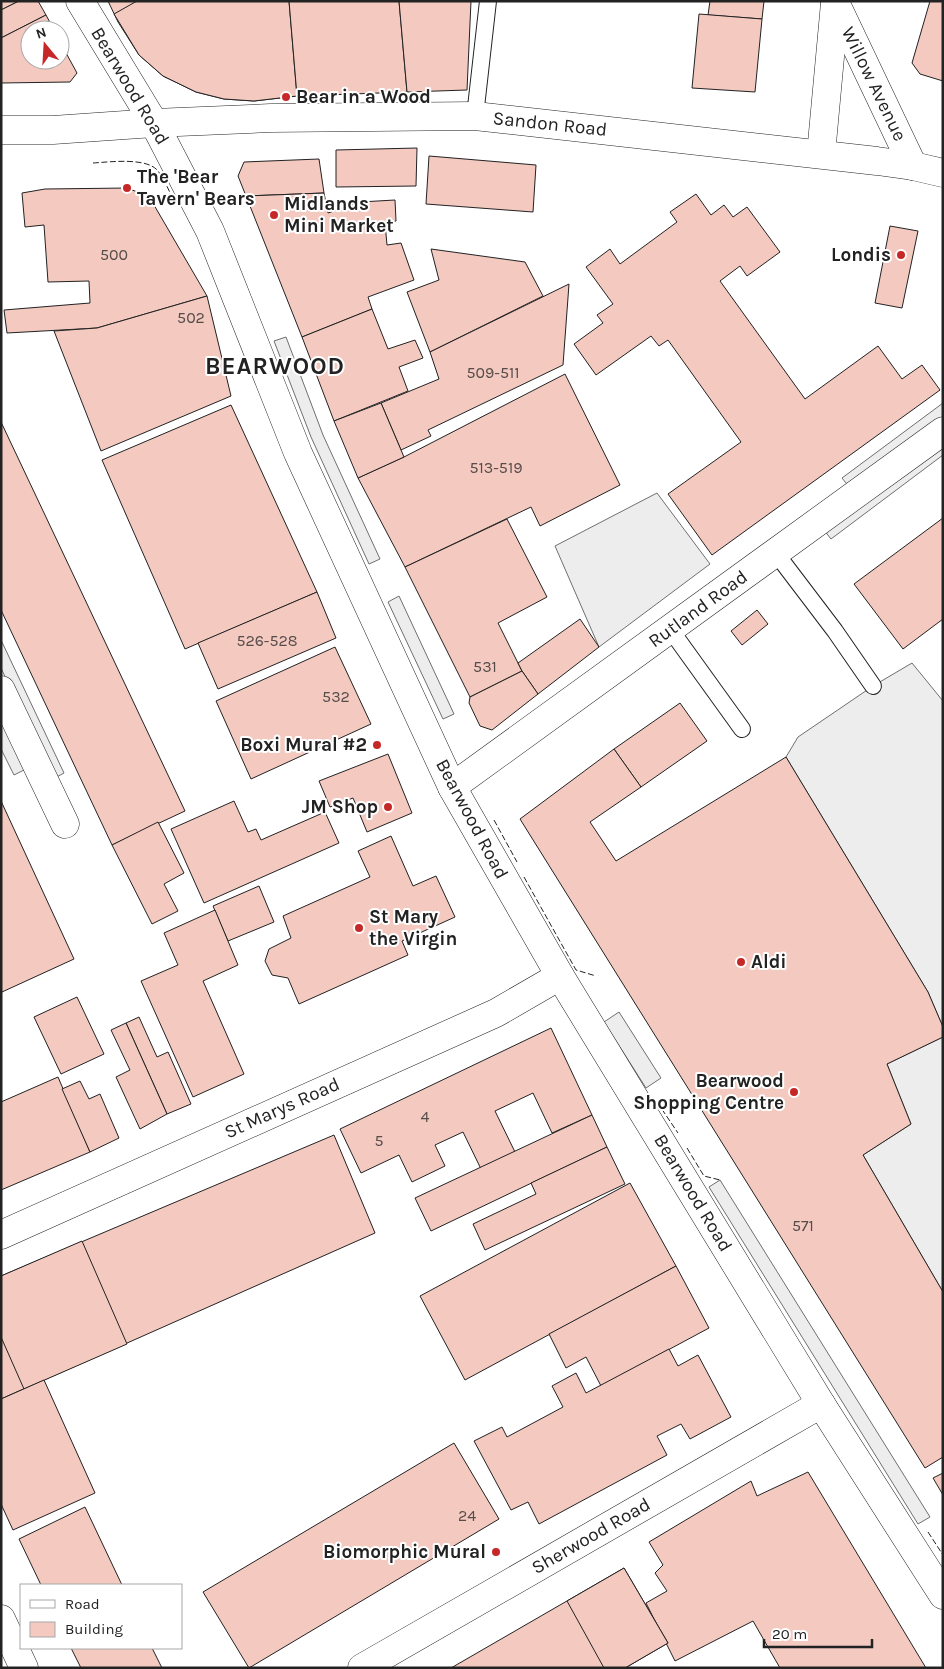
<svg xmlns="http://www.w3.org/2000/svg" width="944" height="1669" font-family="Karla,sans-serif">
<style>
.parking{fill:#ededed;stroke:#6f6f6f}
.building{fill:#f3c9c0;stroke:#222}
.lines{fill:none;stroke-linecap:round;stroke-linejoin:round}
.lane-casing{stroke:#222;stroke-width:18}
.street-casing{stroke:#222;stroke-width:29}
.secondary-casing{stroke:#222;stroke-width:29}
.primary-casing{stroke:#222;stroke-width:29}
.lane{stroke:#fff;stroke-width:16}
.street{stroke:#fff;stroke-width:28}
.secondary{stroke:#fff;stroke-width:28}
.primary{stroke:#fff;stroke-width:28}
.fence{stroke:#222;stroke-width:1;stroke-dasharray:6 2.5;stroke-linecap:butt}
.poi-dot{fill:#c62828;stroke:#fff;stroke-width:2}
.labels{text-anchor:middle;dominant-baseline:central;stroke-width:4;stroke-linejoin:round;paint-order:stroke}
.number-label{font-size:16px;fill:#564c4a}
.street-label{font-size:19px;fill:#222;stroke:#fff}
.poi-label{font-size:19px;font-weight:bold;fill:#222;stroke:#fff;text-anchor:start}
.district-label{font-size:24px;font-weight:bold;letter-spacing:1px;fill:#222;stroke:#fff}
</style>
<rect width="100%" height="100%" fill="#fff"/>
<!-- parking -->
<g class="parking">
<polygon points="286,337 323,435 380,559 369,564 311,437 274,341"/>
<polygon points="943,403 943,418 850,488 842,478"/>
<polygon points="943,442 943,455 831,539 824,530"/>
<polygon points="657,493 710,564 599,647 555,546"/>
<polygon points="399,596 454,714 443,719 388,602"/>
<polygon points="1,640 64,773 53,779 1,668"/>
<polygon points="912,663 943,701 943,1027 928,992 786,757 798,737 873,686"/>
<polygon points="1,717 26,769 14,775 1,749"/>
<polygon points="619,1012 661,1078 646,1088 604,1022"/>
<polygon points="943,1037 943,1292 863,1155 911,1124 887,1064"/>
<polygon points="720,1180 930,1517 918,1524 709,1187"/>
</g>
<!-- building -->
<g class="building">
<polygon points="1,1 19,1 1,10"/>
<polygon points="19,1 38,1 46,15 1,38 1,10"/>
<polygon points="108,1 289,1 297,96 254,101 224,99 196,92 163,76 139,55 118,22"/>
<polygon points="137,1 289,1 297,96 254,101 224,99 196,92 163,76 139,55 114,14"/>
<polygon points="289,1 399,1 407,92 297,96"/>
<polygon points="399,1 471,1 467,90 407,92"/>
<polygon points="710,1 764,1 762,19 708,15"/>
<polygon points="930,1 943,1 943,81 920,74 912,63"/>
<polygon points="699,14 762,19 755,92 692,88"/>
<polygon points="46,15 54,30 30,30 30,60 60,60 60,42 77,73 70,82 1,83 1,38"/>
<polygon points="417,148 416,186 336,187 336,150"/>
<polygon points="429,156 536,165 533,212 426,204"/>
<polygon points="319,159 324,193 246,196 238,176 244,162"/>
<polygon points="127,188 140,193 154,205 207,296 97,328 7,333 4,310 90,303 89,281 48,282 44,225 25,227 22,193 45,189"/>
<polygon points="324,193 328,213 360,202 395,200 396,221 385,223 387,245 401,243 414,280 368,297 372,309 302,337 246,196"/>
<polygon points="696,194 711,215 724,205 733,217 747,207 780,252 747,276 740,266 720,281 805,399 878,346 902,379 922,365 940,390 712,555 668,494 741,442 668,340 659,346 651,336 596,375 574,344 603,323 597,315 613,304 586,267 610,249 620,264 677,222 670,212"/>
<polygon points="890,226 918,231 902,308 875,303"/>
<polygon points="431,249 525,262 543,296 430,352 407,292 439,280"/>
<polygon points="569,284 563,365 428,430 431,436 401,450 381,403 439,379 430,352"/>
<polygon points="207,296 231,396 101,451 54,331 97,328"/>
<polygon points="372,309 388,349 415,340 423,358 399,367 408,391 334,421 302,337"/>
<polygon points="565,374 620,485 540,526 531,507 405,567 358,478 404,457"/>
<polygon points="381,403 404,457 358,478 334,421"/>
<polygon points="231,405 317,592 185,649 102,460"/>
<polygon points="1,422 185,811 112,845 1,610"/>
<polygon points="943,518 943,619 903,649 854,584"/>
<polygon points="507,519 547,597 498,623 522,671 470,697 405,567"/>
<polygon points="317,592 336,638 218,689 198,643"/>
<polygon points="757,610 768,624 742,645 731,631"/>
<polygon points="580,619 599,647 538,694 522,671 518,663"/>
<polygon points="335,647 371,724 251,779 216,701"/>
<polygon points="522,671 538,694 492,730 480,726 469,703 470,697"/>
<polygon points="680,703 707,741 641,787 614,749"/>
<polygon points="614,749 641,787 590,822 616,861 786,757 928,992 943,1027 943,1037 887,1064 911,1124 863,1155 943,1292 943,1457 925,1468 520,819"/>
<polygon points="388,754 412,813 367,832 353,798 330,807 319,781"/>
<polygon points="1,801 74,959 2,992 1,991"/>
<polygon points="234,801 248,832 256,829 261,840 325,812 339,843 204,903 171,829"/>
<polygon points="158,822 184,873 164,884 178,911 152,924 112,845"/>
<polygon points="391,836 413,886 436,876 455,917 402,941 408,955 299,1004 288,978 272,975 265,961 269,949 291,938 283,916 370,877 358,851"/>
<polygon points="259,886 274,922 228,941 213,906"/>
<polygon points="215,910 238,965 203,981 244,1074 193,1097 141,981 178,965 164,933"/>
<polygon points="77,997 104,1054 61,1074 34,1017"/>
<polygon points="139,1017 157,1057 168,1052 191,1104 167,1114 126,1023"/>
<polygon points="126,1023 167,1114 140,1129 116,1077 130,1070 111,1030"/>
<polygon points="551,1028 592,1115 552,1133 533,1093 495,1111 515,1152 481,1169 463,1132 435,1145 445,1166 412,1182 399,1155 361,1173 340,1129"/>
<polygon points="58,1077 90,1152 1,1190 1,1102"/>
<polygon points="80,1081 89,1099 100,1094 119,1138 90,1152 62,1089"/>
<polygon points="592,1115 607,1147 431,1231 415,1198"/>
<polygon points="334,1135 375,1233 1,1399 1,1276"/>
<polygon points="607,1147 625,1184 485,1250 473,1224 536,1194 531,1183"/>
<polygon points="630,1183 676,1266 465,1380 420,1296"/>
<polygon points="82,1241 127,1344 24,1389 1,1337 1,1276"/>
<polygon points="676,1266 709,1328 601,1386 586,1357 566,1368 549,1334"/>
<polygon points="669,1349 678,1366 698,1355 731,1417 690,1439 681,1424 657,1436 667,1455 539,1524 528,1502 511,1510 474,1441 502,1427 507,1437 563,1407 552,1386 576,1373 586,1393"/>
<polygon points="44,1380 95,1493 13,1530 1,1504 1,1399"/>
<polygon points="454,1443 499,1519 249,1668 203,1592"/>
<polygon points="808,1472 926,1668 780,1668 753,1621 675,1661 646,1603 667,1591 655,1573 663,1565 649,1542 751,1481 757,1496"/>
<polygon points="943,1473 943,1495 933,1478"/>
<polygon points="85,1507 122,1585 41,1585 19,1539"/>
<polygon points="624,1568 668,1643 625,1668 451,1668"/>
<polygon points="624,1568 668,1643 625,1668 604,1668 567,1601"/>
<polygon points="71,1648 152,1648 162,1668 81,1668"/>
</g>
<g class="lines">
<!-- lane casing -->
<g class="lane-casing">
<g id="lane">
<polyline points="475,116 488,1"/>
<polyline points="775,552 835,631 873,686"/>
<polyline points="670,629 742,729"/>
</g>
</g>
<!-- street casing -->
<g class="street-casing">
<g id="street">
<polyline points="835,2 913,166"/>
<polyline points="821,154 835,3"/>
<polyline points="1,690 65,824"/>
<polyline points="452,787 943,431"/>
<polyline points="1,1619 24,1668"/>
<polyline points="362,1668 821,1404"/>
</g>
</g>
<!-- secondary casing -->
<g class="secondary-casing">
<g id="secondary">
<polyline points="1,130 53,130 154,123 271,118 475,116 877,161 913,166 943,173"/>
<polyline points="1,1235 496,1013 560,976"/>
</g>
</g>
<!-- primary casing -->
<g class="primary-casing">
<polyline id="primary" points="80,1 154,123 210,231 298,453 452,787 560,976 821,1404 943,1595"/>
</g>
<!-- lane -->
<use href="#lane" class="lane"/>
<!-- street -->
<use href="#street" class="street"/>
<!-- secondary -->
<use href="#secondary" class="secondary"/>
<!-- primary -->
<use href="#primary" class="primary"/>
<!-- fence -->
<g class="fence">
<path d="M93,163C110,162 147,157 158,171C165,180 169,192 175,202"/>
<polyline points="494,820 517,862"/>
<polyline points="524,877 576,970 596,976"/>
<polyline points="657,1102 678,1133"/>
<polyline points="687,1148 704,1176 720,1180"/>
<polyline points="928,1532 943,1555"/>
</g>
</g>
<!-- markers -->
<g class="poi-dot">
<circle cx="286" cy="97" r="5"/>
<circle cx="127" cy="188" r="5"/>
<circle cx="274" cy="215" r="5"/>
<circle cx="901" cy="255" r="5"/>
<circle cx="377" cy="745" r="5"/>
<circle cx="388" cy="807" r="5"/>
<circle cx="359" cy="928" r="5"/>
<circle cx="741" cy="962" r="5"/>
<circle cx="794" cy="1092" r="5"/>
<circle cx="496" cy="1552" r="5"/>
</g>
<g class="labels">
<!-- number labels -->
<g class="number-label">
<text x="114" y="254">500</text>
<text x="191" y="317">502</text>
<text x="493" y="372">509-511</text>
<text x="496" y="467">513-519</text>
<text x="267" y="640">526-528</text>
<text x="485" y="666">531</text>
<text x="336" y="696">532</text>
<text x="425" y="1116">4</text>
<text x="379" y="1140">5</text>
<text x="803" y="1225">571</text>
<text x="467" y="1515">24</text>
</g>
<!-- street labels -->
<g class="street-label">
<text transform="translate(874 84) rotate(64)">Willow Avenue</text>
<text transform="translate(130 86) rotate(59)">Bearwood Road</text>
<text transform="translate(550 124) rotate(6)">Sandon Road</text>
<text transform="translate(698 609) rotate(-36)">Rutland Road</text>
<text transform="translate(472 819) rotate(62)">Bearwood Road</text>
<text transform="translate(282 1108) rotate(-24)">St Marys Road</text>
<text transform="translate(693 1193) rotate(59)">Bearwood Road</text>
<text transform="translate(591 1536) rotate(-30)">Sherwood Road</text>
</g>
<!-- poi labels -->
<g class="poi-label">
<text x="296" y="97">Bear in a Wood</text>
<text x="137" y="177">The 'Bear<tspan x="137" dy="22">Tavern' Bears</tspan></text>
<text x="284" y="204">Midlands<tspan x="284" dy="22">Mini Market</tspan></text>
<text x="891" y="255" text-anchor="end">Londis</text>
<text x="367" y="745" text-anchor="end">Boxi Mural #2</text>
<text x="378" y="807" text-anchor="end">JM Shop</text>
<text x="369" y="917">St Mary<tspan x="369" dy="22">the Virgin</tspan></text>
<text x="751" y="962">Aldi</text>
<text x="784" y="1081" text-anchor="end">Bearwood<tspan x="784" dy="22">Shopping Centre</tspan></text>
<text x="486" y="1552" text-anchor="end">Biomorphic Mural</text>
</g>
<!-- district labels -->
<g class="district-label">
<text x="275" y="366">BEARWOOD</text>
</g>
</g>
<!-- border -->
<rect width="944" height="1669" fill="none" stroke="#222222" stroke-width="5"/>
<!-- legend -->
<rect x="20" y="1584" width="162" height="65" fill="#ffffff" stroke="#a7a7a7"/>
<rect x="30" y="1600" width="25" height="8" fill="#ffffff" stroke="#a7a7a7"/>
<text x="65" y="1609" font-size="15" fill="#222222">Road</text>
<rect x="30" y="1622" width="25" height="15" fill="#f3c9c0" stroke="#a7a7a7"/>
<text x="65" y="1634" font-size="15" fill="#222222">Building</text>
<!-- north arrow -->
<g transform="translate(45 45) rotate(342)"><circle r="24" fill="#ffffff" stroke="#a7a7a7"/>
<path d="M0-4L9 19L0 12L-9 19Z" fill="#c62828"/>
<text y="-8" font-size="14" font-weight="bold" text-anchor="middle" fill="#222222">N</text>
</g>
<!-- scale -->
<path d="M764 1639v8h108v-8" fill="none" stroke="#222222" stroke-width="2.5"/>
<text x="772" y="1639" font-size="15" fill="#222222" stroke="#ffffff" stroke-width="4" paint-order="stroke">20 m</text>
</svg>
